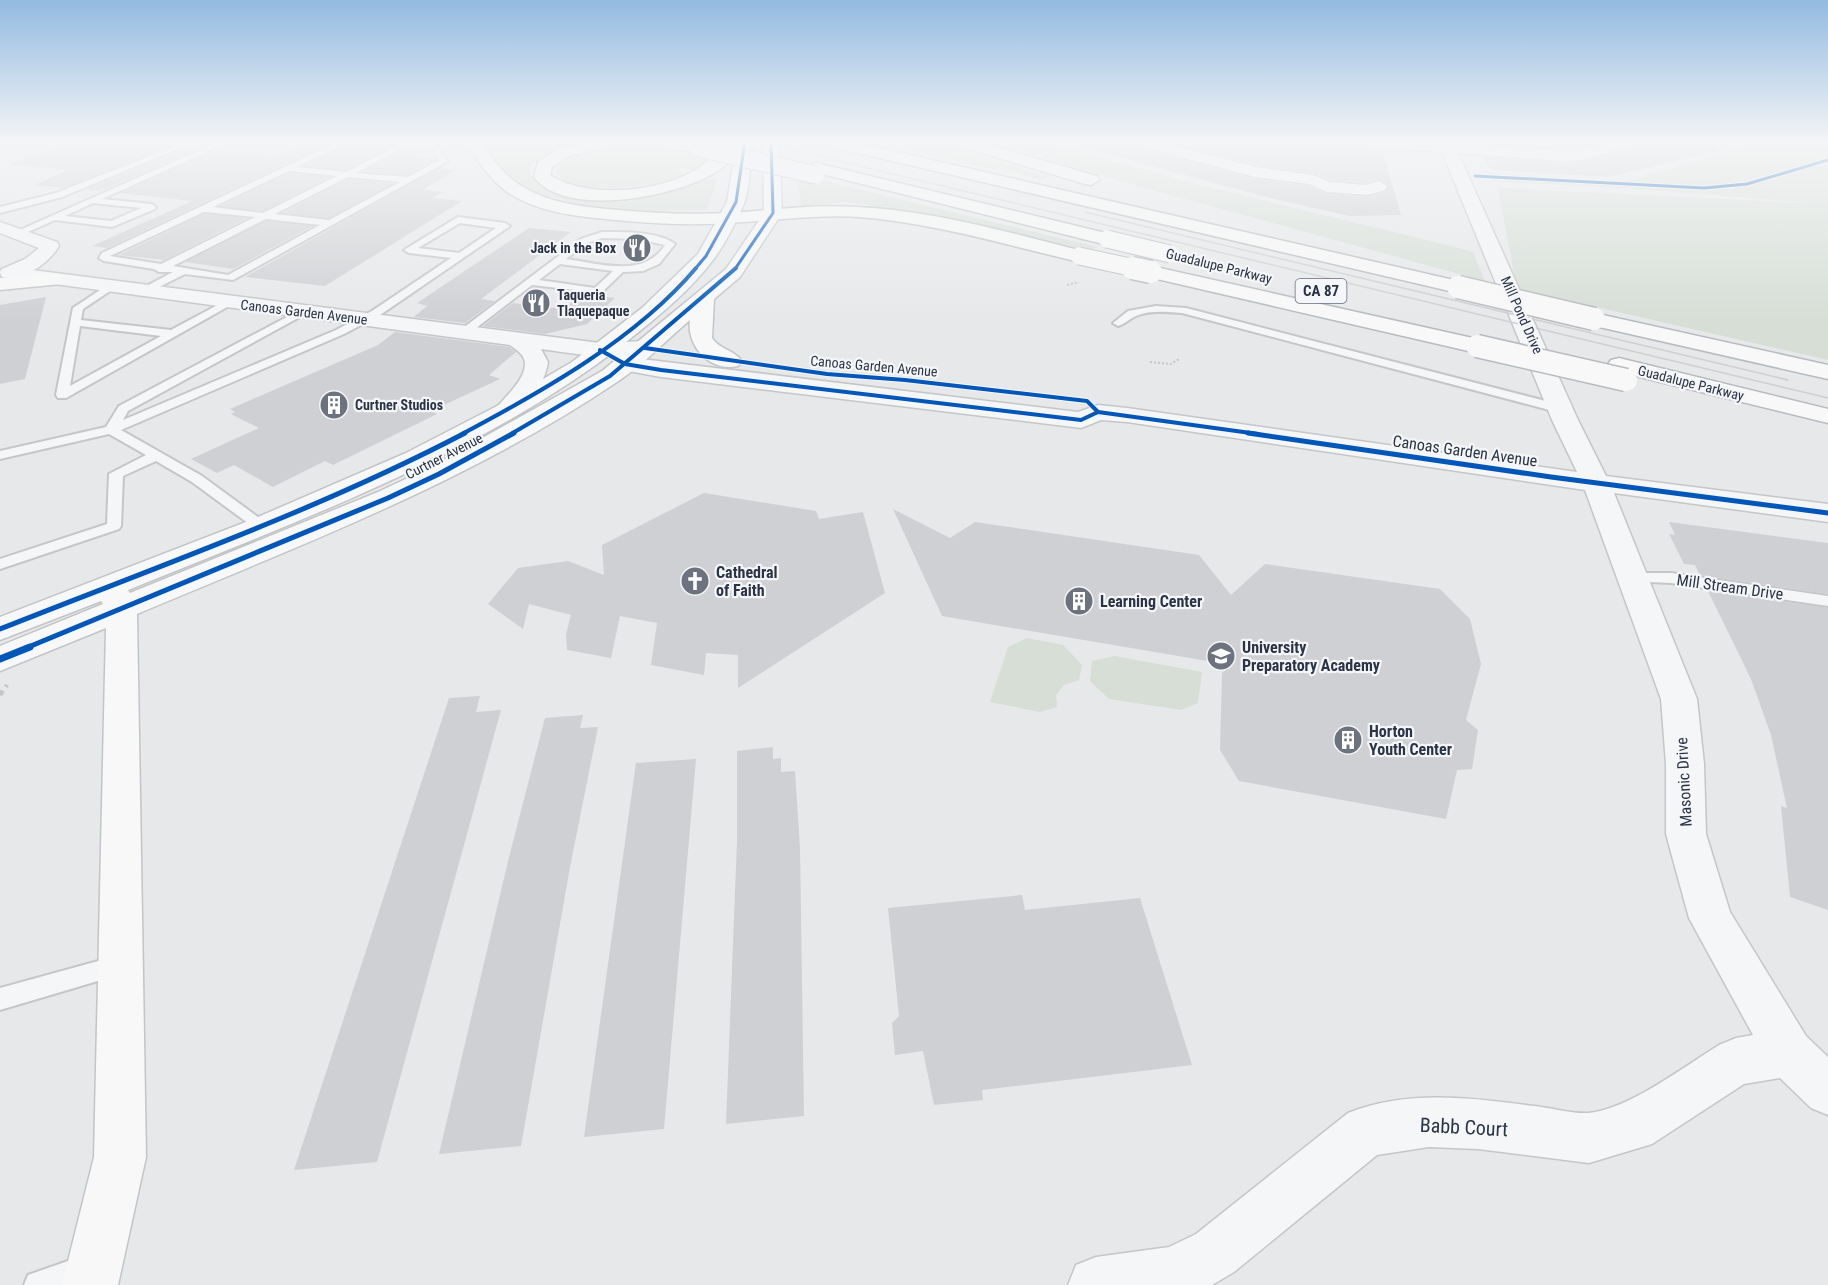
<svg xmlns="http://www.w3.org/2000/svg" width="1828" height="1285" font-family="'Roboto Condensed',sans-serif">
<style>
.green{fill:#d6ded6}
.building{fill:#ced0d3}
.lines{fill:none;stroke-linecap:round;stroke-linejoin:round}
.service-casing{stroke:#c4c6c8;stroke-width:4}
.minor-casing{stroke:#c4c6c8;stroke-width:3}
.tertiary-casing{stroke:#c4c6c8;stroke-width:3}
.primary-casing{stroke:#c2c5c8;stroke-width:3}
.motorway-casing{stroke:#b8bbbf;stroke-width:3}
.path-far1{stroke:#c5c6ca;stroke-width:2;stroke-dasharray:2 2;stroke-linecap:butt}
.path{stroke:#c5c6ca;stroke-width:4.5;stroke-dasharray:5 5;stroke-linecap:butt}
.service{fill:#f5f6f7;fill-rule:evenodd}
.minor{fill:#f5f6f7;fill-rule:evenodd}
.tertiary{fill:#f5f6f7;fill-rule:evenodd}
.primary{fill:#f8f8f8;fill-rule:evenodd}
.motorway{fill:#f8f8f8;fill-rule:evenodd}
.tram{stroke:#cecfd2;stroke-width:1.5}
.motorway-bridge-far1-casing{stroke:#b8bbbf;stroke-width:19;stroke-linecap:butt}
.motorway-bridge-casing{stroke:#b8bbbf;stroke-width:25;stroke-linecap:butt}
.motorway-bridge-far1{stroke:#f8f8f8;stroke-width:17}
.motorway-bridge{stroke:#f8f8f8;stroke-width:22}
.cycleway-far3-casing{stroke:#f4f6f9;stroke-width:5}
.cycleway-far2-casing{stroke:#f4f6f9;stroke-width:6}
.cycleway-far1-casing{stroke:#f4f6f9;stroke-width:8}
.cycleway-casing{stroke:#f4f6f9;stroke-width:10}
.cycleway-far3{stroke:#0057b8;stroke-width:3}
.cycleway-far2{stroke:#0057b8;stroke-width:4}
.cycleway-far1{stroke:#0057b8;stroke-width:5}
.cycleway{stroke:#0057b8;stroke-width:7}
.labels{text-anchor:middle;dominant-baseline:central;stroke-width:4.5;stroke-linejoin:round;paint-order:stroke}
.far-poi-label{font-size:14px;font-weight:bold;fill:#2b3445;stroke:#f4f6f9;text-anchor:start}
.far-street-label{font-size:14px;fill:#2b3445;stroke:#f4f6f9}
.shield{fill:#f4f6f9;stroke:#676e7b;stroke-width:1.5}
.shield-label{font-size:15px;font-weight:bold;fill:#2b3445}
.street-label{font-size:16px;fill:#2b3445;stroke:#f4f6f9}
.poi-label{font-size:16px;font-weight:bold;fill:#2b3445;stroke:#f4f6f9;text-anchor:start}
.near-street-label{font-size:20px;fill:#2b3445;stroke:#f4f6f9}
</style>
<rect width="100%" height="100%" fill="#e6e8ea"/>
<!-- green -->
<g class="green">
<path d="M483,141H588L551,153L533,163L530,173C554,208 640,200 677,190C691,186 702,179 717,178L707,210C655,211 603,212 553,197C546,195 537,193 531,190C510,179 497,159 483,141Z"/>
<polygon points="865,141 933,141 1048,177 1041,180 1006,170 991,169"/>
<polygon points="989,141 1041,141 1188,182 1463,249 1473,252 1485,281 1134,185"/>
<polygon points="1765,141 1828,141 1828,360 1517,289 1498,188 1824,204 1651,190 1492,181 1487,173 1605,182 1631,180"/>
<path d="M630,145C650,146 697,145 712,157L694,171L684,168L677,171L684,175C661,184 592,194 570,185C564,182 560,177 556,172C570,148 605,148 630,145Z"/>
<polygon points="798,175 824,181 1097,247 1087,253 864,204 846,202 801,206"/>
<polygon points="1027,638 1063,645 1082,665 1079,680 1064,685 1056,695 1057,707 1040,712 990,702 1008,647"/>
<polygon points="1115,656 1202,672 1198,703 1181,710 1109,699 1090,681 1092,661"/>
</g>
<!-- building -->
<g class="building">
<polygon points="73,141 108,141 167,147 64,188 35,185 68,170 9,164"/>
<polygon points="323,141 334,141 107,248 92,246 192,201 120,193 214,151 279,154 302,144 315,145"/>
<polygon points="353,141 400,141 346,170 305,166"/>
<polygon points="1086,141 1128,141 1131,146 1254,179 1308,186 1327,194 1368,197 1386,192 1389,185 1378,179 1366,183 1331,180 1313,173 1256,165 1166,141 1314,141 1345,144 1352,148 1382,150 1401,215 1349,216 1270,198 1085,148"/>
<polygon points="1472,141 1605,141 1581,148 1561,149"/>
<polygon points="1643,141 1717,141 1718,151 1608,177 1491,170 1483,157 1561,163 1581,162 1640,146"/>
<polygon points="185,149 195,150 101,191 85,190"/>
<polygon points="407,149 430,151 418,157 436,159 408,175 364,171"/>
<polygon points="439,168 457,170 422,190 443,192 432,198 462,201 325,286 245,277"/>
<polygon points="289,173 329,177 263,211 221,206"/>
<polygon points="348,179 392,184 329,218 283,213"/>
<polygon points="204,214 247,218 164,260 119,255"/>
<polygon points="266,221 313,226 233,269 185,262"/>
<polygon points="529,228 571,232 481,299 495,301 465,323 414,317 427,306 417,303"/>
<polygon points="581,294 615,298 587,324 545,334 483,326 513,303 564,309"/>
<polygon points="46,297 25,379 0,384 0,305"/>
<polygon points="395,332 509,347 516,352 489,375 500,379 431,411 437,414 333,465 325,461 273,487 234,465 217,473 191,459 259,428 231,414 235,412 230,409 378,345"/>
<polygon points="704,493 816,511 819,519 863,512 885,593 738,688 738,655 706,653 704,675 651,665 657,623 620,616 611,658 567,650 566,634 571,615 529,604 523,629 488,604 518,568 568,561 604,575 602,545"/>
<polygon points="893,509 950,538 975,522 1199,555 1231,595 1265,564 1440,589 1470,619 1481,664 1466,720 1478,730 1472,769 1457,770 1446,819 1239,781 1220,750 1222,673 1231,665 942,616"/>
<polygon points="1669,522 1828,543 1828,594 1700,575 1695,565 1684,564 1669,534 1675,535"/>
<polygon points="1708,591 1828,608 1828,910 1790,897 1781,806 1787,808 1771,735 1751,679"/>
<polygon points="480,696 476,712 501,710 377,1162 294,1170 449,698"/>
<polygon points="583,715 580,728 598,727 570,867 521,1146 439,1154 509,857 545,718"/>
<polygon points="773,747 773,759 781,758 781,772 795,771 800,848 804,1116 726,1124 737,841 737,751"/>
<polygon points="696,759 664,1129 584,1137 636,763"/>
<polygon points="1022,895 1025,910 1140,898 1192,1065 982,1090 983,1100 934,1105 923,1051 895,1055 892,1023 899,1016 888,908"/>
</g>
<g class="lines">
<!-- service casing -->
<g class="service-casing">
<g id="service">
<polygon points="146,141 197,141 62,197 0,213 0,207 56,193 175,146"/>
<path d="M340,141H351L297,167L346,172L406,141H417L356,173L408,177L439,160L426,141H434L448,161L233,280L185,274L145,294L140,291L141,289L173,272H159L154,269L104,261L99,258L102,253ZM289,171L337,176L263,213L213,207ZM348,177L400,182L329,220L275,214ZM204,212L255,217L161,264L110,256ZM266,219L320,225L228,275L173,266Z"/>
<path d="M209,146L216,148L102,199L152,204L156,207L155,209L112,227L55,220L19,236L11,234ZM93,203L141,208L111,221L65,216Z"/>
<path d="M458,217L505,223L510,226L380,315L344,334L121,430L202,476L266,523L268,526L266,529H256L192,482L156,461L123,476L121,526L119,529L0,569V559L107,524L109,474L146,455L109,434L0,459V451L106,427L119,406L300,310L304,309L309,312L128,411L123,420L336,330L372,311L451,258L409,253L404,250ZM460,223L496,228L459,253L418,248Z"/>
<path d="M602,232C623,232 658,231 675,244L659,264L643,271L623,272L601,293L532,285L467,335H459V331L581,239ZM602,238L637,239L665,245C644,279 598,263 566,259L587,243ZM560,264L613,271L595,288L539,280Z"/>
<path d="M109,284L113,285V289L83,309L81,320L171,330L227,300L236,302L66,398H58L56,395L73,308ZM80,326L161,336L70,386Z"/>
<path d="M1156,306L1186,308L1565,406L1567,409L1561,413L1557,412L1182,313C1167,312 1150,310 1136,316C1129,319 1125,324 1118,326L1113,323L1128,311Z"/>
<polygon points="1632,573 1671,573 1828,596 1828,606 1671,583 1627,581 1624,578 1627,575"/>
<polygon points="120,955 128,958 131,965 128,972 0,1010 0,988"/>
<polygon points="85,1255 95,1259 99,1269 95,1279 79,1285 24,1285 28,1275"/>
</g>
</g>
<!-- minor casing -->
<g class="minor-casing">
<g id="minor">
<polygon points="1130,141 1156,141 1256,167 1313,175 1330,182 1366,185 1379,181 1387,186 1385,190 1368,195 1327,192 1309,184 1255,177 1132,144"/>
<path d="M1345,141H1452L1454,144L1561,151L1581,150L1615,141H1641L1639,144L1581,160L1561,161L1458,153L1578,420L1606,476L1828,504V522L1614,493L1697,699L1704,764L1706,834L1730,912L1806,1036L1828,1057V1115L1811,1108L1780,1078L1744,1084L1652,1144L1589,1163L1478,1149L1429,1147L1377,1155L1234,1272L1212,1285H1068L1076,1265L1096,1257L1169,1247L1196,1234L1348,1113C1407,1089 1473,1098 1534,1106C1552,1108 1572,1114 1589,1113C1629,1109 1685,1066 1719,1045L1736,1038L1753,1035L1689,918L1666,834V764L1661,699L1585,490L1127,422L1101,420L1081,428L661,377L617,369L613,364L617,359L625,357L1078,412L1098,405L1127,408L1577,472L1552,420L1442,152L1352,146Z"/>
<path d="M0,222L57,242L59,246C49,263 23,282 2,277L0,272L2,269L25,259L39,248L0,233Z"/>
</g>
</g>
<!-- tertiary casing -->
<g class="tertiary-casing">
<path id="tertiary" d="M9,267L600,343L645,341L653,343L656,348L653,353C617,362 578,354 541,349L548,362C546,380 530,404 516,415C510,420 504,418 497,416L494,411C503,398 530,377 524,359C522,353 515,349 510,345L2,277L0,272L2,269Z"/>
</g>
<!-- primary casing -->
<g class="primary-casing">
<g id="primary">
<path d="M737,141H753C750,159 750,188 744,204C736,222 725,244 713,260C689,292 656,318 625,343C482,455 295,522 128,590L130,593L378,492L429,468L602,371L726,269L764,213L763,141H779L782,213L740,277L714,299L712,338C719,349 734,350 742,361L738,366C711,373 686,346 690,320C666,340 643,365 617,382C468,482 301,545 137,614L146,1157L118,1285H62L94,1157L106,628L0,671V646L103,604L101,601L0,640V617L251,520L406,453L497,406L572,362L642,308L698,254L727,202Z"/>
<polygon points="54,274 61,276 64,280 61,284 0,290 0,278"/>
</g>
</g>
<!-- motorway casing -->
<g class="motorway-casing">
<g id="motorway">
<path d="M466,141H481C492,157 503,175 520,185C546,202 577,206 607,209C648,213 689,215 730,213C773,210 815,204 858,207C935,211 1012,233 1086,252L1089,256L1086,260L1079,262C1007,245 934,223 860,217C816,214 772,221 728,223C684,226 640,223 596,218C566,215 531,209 506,191C488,178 477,159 466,141Z"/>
<path d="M591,141H621L619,144L569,156L552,167L550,175C593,204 700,191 724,141H739C735,151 730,162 722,168C685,196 566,220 534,177L538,162L558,149Z"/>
<path d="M646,141H686L704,145L707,148C700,155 653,148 646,141Z"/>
<polygon points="821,141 849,141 1458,281 1465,283 1468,287 1465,291 1458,293 828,146"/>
<polygon points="950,141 975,141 1097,176 1099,180 1091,185 1085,184 952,144"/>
<polygon points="816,163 1114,235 1116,239 1114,243 1107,245 810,171 808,168 810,165"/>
<polygon points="1151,266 1477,339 1485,341 1488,346 1485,351 1477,353 1144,276 1141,272 1144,268"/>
<polygon points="1594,313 1828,365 1828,379 1586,324 1583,319 1586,314"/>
<polygon points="1619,358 1828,409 1828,423 1611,370 1607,365 1611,360"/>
</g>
</g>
<!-- path-far1 -->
<g class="path-far1">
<polyline points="1067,285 1079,282"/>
<polyline points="1150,362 1171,364 1179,359"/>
</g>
<!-- path -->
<polyline class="path" points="0,695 7,685"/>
<!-- service -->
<use href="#service" class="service"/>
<!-- minor -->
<use href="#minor" class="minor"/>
<!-- tertiary -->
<use href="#tertiary" class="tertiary"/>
<!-- primary -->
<use href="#primary" class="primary"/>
<!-- motorway -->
<use href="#motorway" class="motorway"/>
<!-- tram -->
<g class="tram">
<polyline points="755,141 1828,398"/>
<polyline points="1085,212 1788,380"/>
</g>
<!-- motorway-bridge-far1 casing -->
<g class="motorway-bridge-far1-casing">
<g id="motorway-bridge-far1">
<polyline points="699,148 816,175"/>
<polyline points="1107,239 1170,254"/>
<polyline points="1079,256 1139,269"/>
</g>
</g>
<!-- motorway-bridge casing -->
<g class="motorway-bridge-casing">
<g id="motorway-bridge">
<polyline points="1132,268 1151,272"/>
<polyline points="1458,287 1594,319"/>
<polyline points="1477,346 1626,380"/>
</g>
</g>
<!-- motorway-bridge-far1 -->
<use href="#motorway-bridge-far1" class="motorway-bridge-far1"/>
<!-- motorway-bridge -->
<use href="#motorway-bridge" class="motorway-bridge"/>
<!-- cycleway-far3 casing -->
<g class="cycleway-far3-casing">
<g id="cycleway-far3">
<polyline points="1475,176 1704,188 1747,184 1828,160"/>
<polyline points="695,269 706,256 736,202 745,141"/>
<polyline points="735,269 773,213 771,141"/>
</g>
</g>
<!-- cycleway-far2 casing -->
<g class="cycleway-far2-casing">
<g id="cycleway-far2">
<polyline points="645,348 827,374 905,380 1087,401 1098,412"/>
<polyline points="600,350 625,364 661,370 1081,420 1098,412 1258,434"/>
<path d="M462,434C543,391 636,339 696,268"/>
<polyline points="511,434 610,376 736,268"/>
</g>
</g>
<!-- cycleway-far1 casing -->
<g class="cycleway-far1-casing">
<g id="cycleway-far1">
<polyline points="1248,433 1551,477 1828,513"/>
<path d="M0,629C156,567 316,511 465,433"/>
<polyline points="26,648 388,498 439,474 514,433"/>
</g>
</g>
<!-- cycleway casing -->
<g class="cycleway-casing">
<polyline id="cycleway" points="0,659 30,647"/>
</g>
<!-- cycleway-far3 -->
<use href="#cycleway-far3" class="cycleway-far3"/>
<!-- cycleway-far2 -->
<use href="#cycleway-far2" class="cycleway-far2"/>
<!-- cycleway-far1 -->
<use href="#cycleway-far1" class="cycleway-far1"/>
<!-- cycleway -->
<use href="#cycleway" class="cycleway"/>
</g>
<!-- sky -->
<linearGradient id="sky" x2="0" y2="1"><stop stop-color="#93bae0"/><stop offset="0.44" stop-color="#f4f5f6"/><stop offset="1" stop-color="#f4f5f6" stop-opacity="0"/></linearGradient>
<rect width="1828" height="321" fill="url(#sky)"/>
<!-- icons -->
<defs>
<g id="restaurant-disc" transform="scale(1.5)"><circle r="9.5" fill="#6c737f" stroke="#f4f6f9"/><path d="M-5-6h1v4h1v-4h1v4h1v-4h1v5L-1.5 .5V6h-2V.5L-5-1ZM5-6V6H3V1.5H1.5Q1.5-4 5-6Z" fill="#fff"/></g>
<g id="building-disc" transform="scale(1.5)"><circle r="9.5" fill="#6c737f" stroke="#f4f6f9"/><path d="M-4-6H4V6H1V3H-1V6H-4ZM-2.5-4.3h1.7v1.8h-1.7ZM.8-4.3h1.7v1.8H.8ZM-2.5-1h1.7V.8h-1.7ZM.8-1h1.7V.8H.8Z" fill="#fff"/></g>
<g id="church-disc" transform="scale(1.5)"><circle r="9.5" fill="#6c737f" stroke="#f4f6f9"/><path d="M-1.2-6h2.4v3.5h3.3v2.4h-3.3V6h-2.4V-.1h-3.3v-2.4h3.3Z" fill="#fff"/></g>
<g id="school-disc" transform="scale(1.5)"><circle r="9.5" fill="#6c737f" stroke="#f4f6f9"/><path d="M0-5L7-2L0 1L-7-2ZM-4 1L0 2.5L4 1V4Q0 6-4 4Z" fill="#fff"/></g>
</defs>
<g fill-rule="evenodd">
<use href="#restaurant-disc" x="637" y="248"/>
<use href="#restaurant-disc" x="536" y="303"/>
<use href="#building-disc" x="334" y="405"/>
<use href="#church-disc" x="695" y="581"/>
<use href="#building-disc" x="1079" y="601"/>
<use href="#school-disc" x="1221" y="656"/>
<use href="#building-disc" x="1348" y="740"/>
</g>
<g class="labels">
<!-- far-poi labels -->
<g class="far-poi-label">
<text x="616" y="248" text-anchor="end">Jack in the Box</text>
<text x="557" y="295">Taqueria<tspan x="557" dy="16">Tlaquepaque</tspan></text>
<text x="355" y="405">Curtner Studios</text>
</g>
<!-- far-street labels -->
<g class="far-street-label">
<text transform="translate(1219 266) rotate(14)">Guadalupe Parkway</text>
<text transform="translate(304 312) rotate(7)">Canoas Garden Avenue</text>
<text transform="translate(1522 315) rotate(66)">Mill Pond Drive</text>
<text transform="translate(874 366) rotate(5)">Canoas Garden Avenue</text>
<text transform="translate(1691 383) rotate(14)">Guadalupe Parkway</text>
<text transform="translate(444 456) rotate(-27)">Curtner Avenue</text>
</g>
<!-- shield labels -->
<rect class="shield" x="1295.5" y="279" width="51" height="24" rx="4.5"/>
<g class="shield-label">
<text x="1321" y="291">CA 87</text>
</g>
<!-- street labels -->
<g class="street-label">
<text transform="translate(1465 451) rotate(8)">Canoas Garden Avenue</text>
<text transform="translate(1730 587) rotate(8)">Mill Stream Drive</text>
<text transform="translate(1684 782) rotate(-93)">Masonic Drive</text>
</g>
<!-- poi labels -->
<g class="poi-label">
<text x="716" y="572">Cathedral<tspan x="716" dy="18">of Faith</tspan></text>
<text x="1100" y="601">Learning Center</text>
<text x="1242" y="647">University<tspan x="1242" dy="18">Preparatory Academy</tspan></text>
<text x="1369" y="731">Horton<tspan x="1369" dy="18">Youth Center</tspan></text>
</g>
<!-- near-street labels -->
<g class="near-street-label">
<text transform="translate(1464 1127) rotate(3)">Babb Court</text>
</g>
</g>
</svg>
